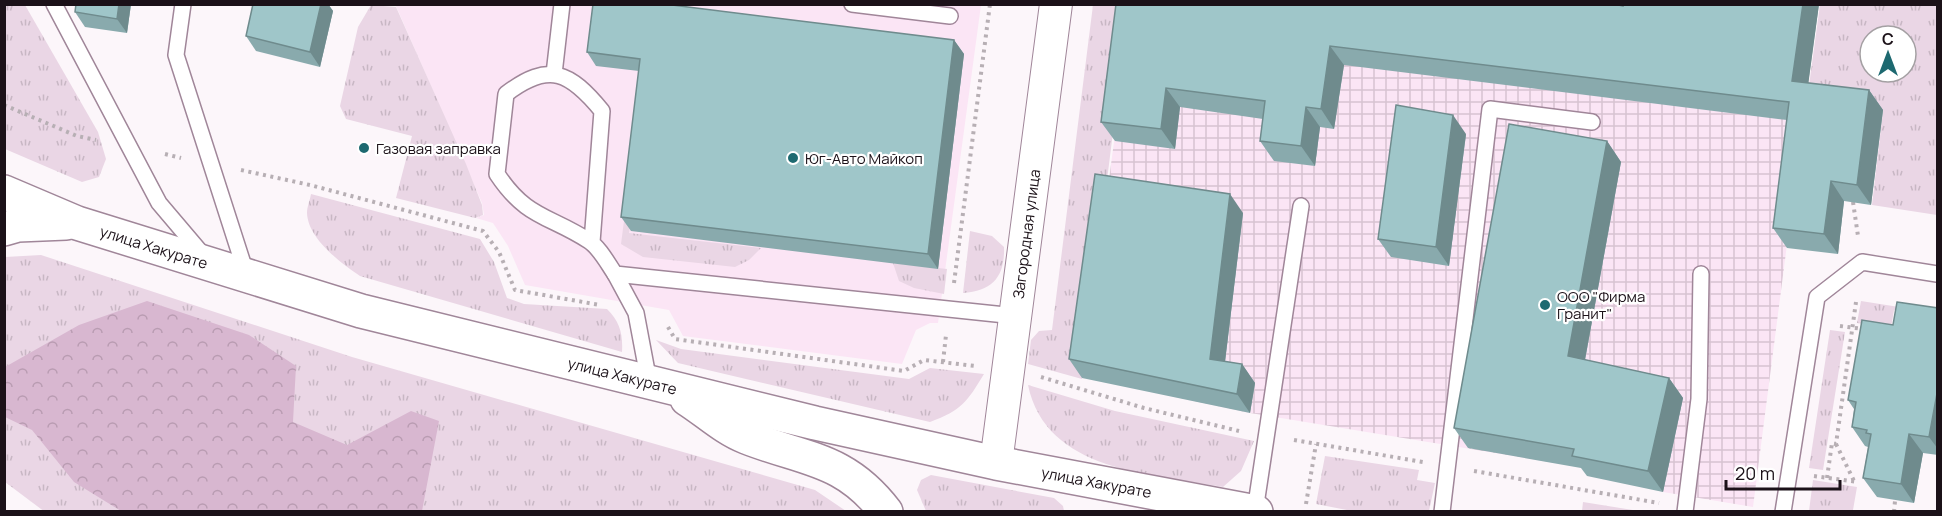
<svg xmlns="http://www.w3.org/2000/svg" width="1942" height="516" font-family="Manrope,sans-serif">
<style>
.built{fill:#fbe5f5}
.industrial{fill:url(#industrial-grid)}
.grass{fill:url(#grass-tufts);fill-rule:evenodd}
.forest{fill:url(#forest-crowns)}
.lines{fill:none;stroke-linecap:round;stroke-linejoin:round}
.lane-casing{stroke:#a08699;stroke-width:18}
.street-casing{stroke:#a08699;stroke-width:34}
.primary-casing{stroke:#a08699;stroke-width:36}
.path{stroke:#b7afb4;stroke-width:4;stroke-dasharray:3 4.5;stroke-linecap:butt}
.lane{stroke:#fff;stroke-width:15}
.street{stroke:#fff;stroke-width:32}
.primary{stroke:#fff;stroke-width:33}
.wall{fill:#89aaad}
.shaded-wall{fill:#6f8b8d}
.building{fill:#9fc6c9;stroke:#6f8b8d;stroke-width:1.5}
.poi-dot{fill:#1d6970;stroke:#fff;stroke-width:2}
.labels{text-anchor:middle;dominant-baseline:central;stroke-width:4.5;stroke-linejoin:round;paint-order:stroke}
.poi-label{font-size:15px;fill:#1b1118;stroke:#fff;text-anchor:start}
.street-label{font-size:15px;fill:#1b1118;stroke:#fff}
</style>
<defs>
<pattern id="industrial-grid" width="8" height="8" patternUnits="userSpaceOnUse" patternTransform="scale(1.5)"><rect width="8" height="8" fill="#fbe5f5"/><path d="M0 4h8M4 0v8" fill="none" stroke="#d7c3d1"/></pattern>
<pattern id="grass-tufts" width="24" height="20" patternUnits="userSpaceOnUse" patternTransform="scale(1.5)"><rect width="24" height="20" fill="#ead6e5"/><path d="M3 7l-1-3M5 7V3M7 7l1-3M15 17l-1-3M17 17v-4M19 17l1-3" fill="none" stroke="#c8b7c4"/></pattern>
<pattern id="forest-crowns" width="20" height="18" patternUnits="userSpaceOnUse" patternTransform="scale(1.5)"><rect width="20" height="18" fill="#d8b7d0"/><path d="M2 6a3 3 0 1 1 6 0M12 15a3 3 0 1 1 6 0" fill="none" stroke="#b99cb2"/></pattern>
</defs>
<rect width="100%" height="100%" fill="#fcf6fa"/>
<!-- built -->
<polygon class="built" points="391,5 981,5 938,323 930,323 916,330 902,364 683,336 669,310 525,285 508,246 493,223 476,218 484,215 482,203 396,6"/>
<!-- industrial -->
<polygon class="industrial" points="1132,5 1818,5 1753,507 1663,492 1587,468 1250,413 1083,377"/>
<!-- grass -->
<g class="grass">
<polygon points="4,5 25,5 98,132 106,159 99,177 82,182 5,149"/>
<polygon points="371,5 396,7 466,164 482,205 483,215 475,218 396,198 412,136 346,119 340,106 358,27"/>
<polygon points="1093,5 1129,5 1082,379 1028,364 1031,340 1039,331 1052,330"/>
<path d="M1820,5H1937V215L1872,205L1883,110L1807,100ZM1870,36H1906V72H1870Z"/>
<path d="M311,194L480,239L494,262L507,298L524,304L607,309C620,322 623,334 622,352L360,276C341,263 308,239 307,213C307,207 310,200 311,194Z"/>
<polygon points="634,200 629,233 761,248 749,260 735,267 643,257 621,244 624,221"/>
<path d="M970,231L992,236L1004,247C1005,276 993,291 963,293Z"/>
<polygon points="41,255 352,357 815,490 846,511 45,512 5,482 5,257"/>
<polygon points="893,263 947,269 944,294 914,288 899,281"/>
<polygon points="1861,301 1937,313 1937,317 1894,310 1891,328 1857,323"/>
<polygon points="1830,330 1845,332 1823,470 1809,468"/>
<path d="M656,340L681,349L909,379L930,368L984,374C967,402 962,410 930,422L678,363Z"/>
<path d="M1028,385L1115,411L1254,441L1241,471L1223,487C1152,474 1046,472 1028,385Z"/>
<polygon points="1325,456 1419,470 1417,480 1435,483 1429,511 1352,511 1316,504"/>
<polygon points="931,475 1054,498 1063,506 1064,511 926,511 917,490 921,480"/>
<polygon points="1813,480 1857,487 1853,510 1859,511 1809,511"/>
<polygon points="1583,502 1639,511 1582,511"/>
</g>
<!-- forest -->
<polygon class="forest" points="147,301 249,335 296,366 293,422 347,445 411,411 439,421 422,511 121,511 74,482 32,430 5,417 5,367 79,325"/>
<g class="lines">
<!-- lane casing -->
<g class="lane-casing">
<g id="lane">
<polyline points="54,4 159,203 204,256"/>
<polyline points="183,4 176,55 247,276"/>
<polyline points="852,4 950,16"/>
<polyline points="554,74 562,4"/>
<path d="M592,242L602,111C570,72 549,61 506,94L497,174C527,219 549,215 589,241C600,248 608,264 615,274L1015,316"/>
<polyline points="615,274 636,313 649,382"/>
<polyline points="1255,511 1301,206"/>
<polyline points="1442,512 1490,109 1592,122"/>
<polyline points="1685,512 1699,399 1701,274"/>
<polyline points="1783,512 1817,297 1862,262 1937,274"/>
</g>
</g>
<!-- street casing -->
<g class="street-casing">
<g id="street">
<path id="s1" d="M996,463L1056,4"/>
</g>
</g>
<!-- primary casing -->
<g class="primary-casing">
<g id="primary">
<path id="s2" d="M4,192L77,223L361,311L815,423L996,463L1256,512"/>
<polyline points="4,229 18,225 66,223"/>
<path d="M687,399C706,411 725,429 746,437C804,460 844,457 886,512"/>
</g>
</g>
<!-- path -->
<g class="path">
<polyline points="4,105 77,136 96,140"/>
<polyline points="165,154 181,158"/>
<polyline points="241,170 310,185 483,231 499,252 515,290 600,305"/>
<polyline points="1853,202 1858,236"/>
<polyline points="954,283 990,4"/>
<polyline points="1840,326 1863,329"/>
<polyline points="668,327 675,339 904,371 924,360 975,366"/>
<polyline points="943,362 946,335"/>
<polyline points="1041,377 1144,408 1239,431"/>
<polyline points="1294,440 1423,462"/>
<polyline points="1836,444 1854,481"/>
<polyline points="1474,471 1659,503"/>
<polyline points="1814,476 1858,482"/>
<polyline points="1827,478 1832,443 1836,444 1856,302"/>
<polyline points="1306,504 1316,444"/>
<polyline points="1894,512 1895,501"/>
</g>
<!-- lane -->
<use href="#lane" class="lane"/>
<!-- street -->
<use href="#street" class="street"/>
<!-- primary -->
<use href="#primary" class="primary"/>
</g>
<!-- wall -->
<g class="wall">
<polygon points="76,4 131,4 127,33 85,27 75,12"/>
<polygon points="253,4 328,4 333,11 320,67 256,51 246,36"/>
<polygon points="1116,4 1623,6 1623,4 1819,4 1808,83 1869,90 1883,110 1871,205 1844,201 1838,254 1787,248 1773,228 1787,120 1344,65 1334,129 1320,127 1315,166 1274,161 1260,141 1263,119 1180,107 1175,149 1115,141 1101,122"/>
<polygon points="954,40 964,54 938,269 631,231 621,217 639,71 596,66 587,52"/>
<polygon points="1466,134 1449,266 1391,257 1378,239"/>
<polygon points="1607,141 1621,162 1585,360 1669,378 1683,398 1663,492 1587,476 1581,468 1468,448 1454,428"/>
<polygon points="1243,213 1225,362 1242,364 1255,383 1250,413 1082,378 1069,359"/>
<polygon points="1938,308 1938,455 1923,453 1914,503 1877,497 1863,478 1868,447 1865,446 1852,427 1854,409 1848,400"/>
</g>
<!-- shaded-wall -->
<g class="shaded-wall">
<polygon points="119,4 131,4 127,33 117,19"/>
<polygon points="321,4 328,4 333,11 320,67 310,52"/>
<polygon points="1803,4 1819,4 1806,101 1792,81"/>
<polygon points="954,40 964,54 938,269 928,254"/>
<polygon points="1330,46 1344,65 1334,129 1321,109"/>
<polygon points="1166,88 1180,107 1175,149 1161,129"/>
<polygon points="1869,90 1883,110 1871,205 1857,185"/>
<polygon points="1306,107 1320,127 1315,166 1301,146"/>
<polygon points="1453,115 1466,134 1449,266 1436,247"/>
<polygon points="1607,141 1621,162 1582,376 1568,356"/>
<polygon points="1831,181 1844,201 1838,254 1824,234"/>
<polygon points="1230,194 1243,213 1223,378 1210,359"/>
<polygon points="1242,364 1255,383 1250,413 1237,394"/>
<polygon points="1669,378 1683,398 1663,492 1648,471"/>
<polygon points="1938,388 1938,449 1929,437"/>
<polygon points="1909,434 1923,453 1914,503 1901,484"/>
</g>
<!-- building -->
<g class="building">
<polygon points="76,4 119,4 117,19 75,12"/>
<polygon points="253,4 321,4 310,52 246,36"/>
<polygon points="593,4 664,4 954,40 928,254 621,217 640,59 587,52"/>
<polygon points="1116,4 1614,4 1623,6 1623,4 1803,4 1792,81 1869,90 1857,185 1831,181 1824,234 1773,228 1789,102 1330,46 1321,109 1306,107 1301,146 1260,141 1265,101 1166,88 1161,129 1101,122"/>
<polygon points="1396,105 1453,115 1436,247 1378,239"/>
<polygon points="1509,124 1607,141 1568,356 1669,378 1648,471 1572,456 1574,449 1454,428"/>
<polygon points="1095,174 1230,194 1210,359 1242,364 1237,394 1069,359"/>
<polygon points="1897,302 1938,308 1938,388 1929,437 1909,434 1901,484 1863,478 1871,434 1866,433 1867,430 1852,427 1856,402 1848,400 1862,320 1893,325"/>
</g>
<!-- markers -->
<g class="poi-dot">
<circle cx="364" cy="148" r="6"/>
<circle cx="793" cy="158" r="6"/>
<circle cx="1545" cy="305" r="6"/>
</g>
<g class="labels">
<!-- poi labels -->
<g class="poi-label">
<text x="376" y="148">Газовая заправка</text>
<text x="805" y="158">Юг-Авто Майкоп</text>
<text x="1557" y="296">ООО "Фирма<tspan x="1557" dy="17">Гранит"</tspan></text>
</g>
<!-- street labels -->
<g class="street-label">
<text stroke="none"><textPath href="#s1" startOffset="231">Загородная улица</textPath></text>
<text stroke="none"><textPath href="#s2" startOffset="160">улица Хакурате</textPath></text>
<text stroke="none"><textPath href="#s2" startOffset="646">улица Хакурате</textPath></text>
<text stroke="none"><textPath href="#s2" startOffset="1132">улица Хакурате</textPath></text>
</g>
</g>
<!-- border -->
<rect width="1942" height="516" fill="none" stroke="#1b1118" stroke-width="12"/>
<!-- north arrow -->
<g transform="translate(1888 54)"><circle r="28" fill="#ffffff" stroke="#a4a0a3" stroke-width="1.5"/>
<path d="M0-4.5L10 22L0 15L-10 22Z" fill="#1d6970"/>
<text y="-9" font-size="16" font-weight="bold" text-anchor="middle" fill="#1b1118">С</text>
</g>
<!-- scale -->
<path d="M1726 480v9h114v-9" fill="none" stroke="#1b1118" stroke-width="3"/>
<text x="1735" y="480" font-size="18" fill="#1b1118" stroke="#ffffff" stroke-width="4.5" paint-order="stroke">20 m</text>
</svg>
